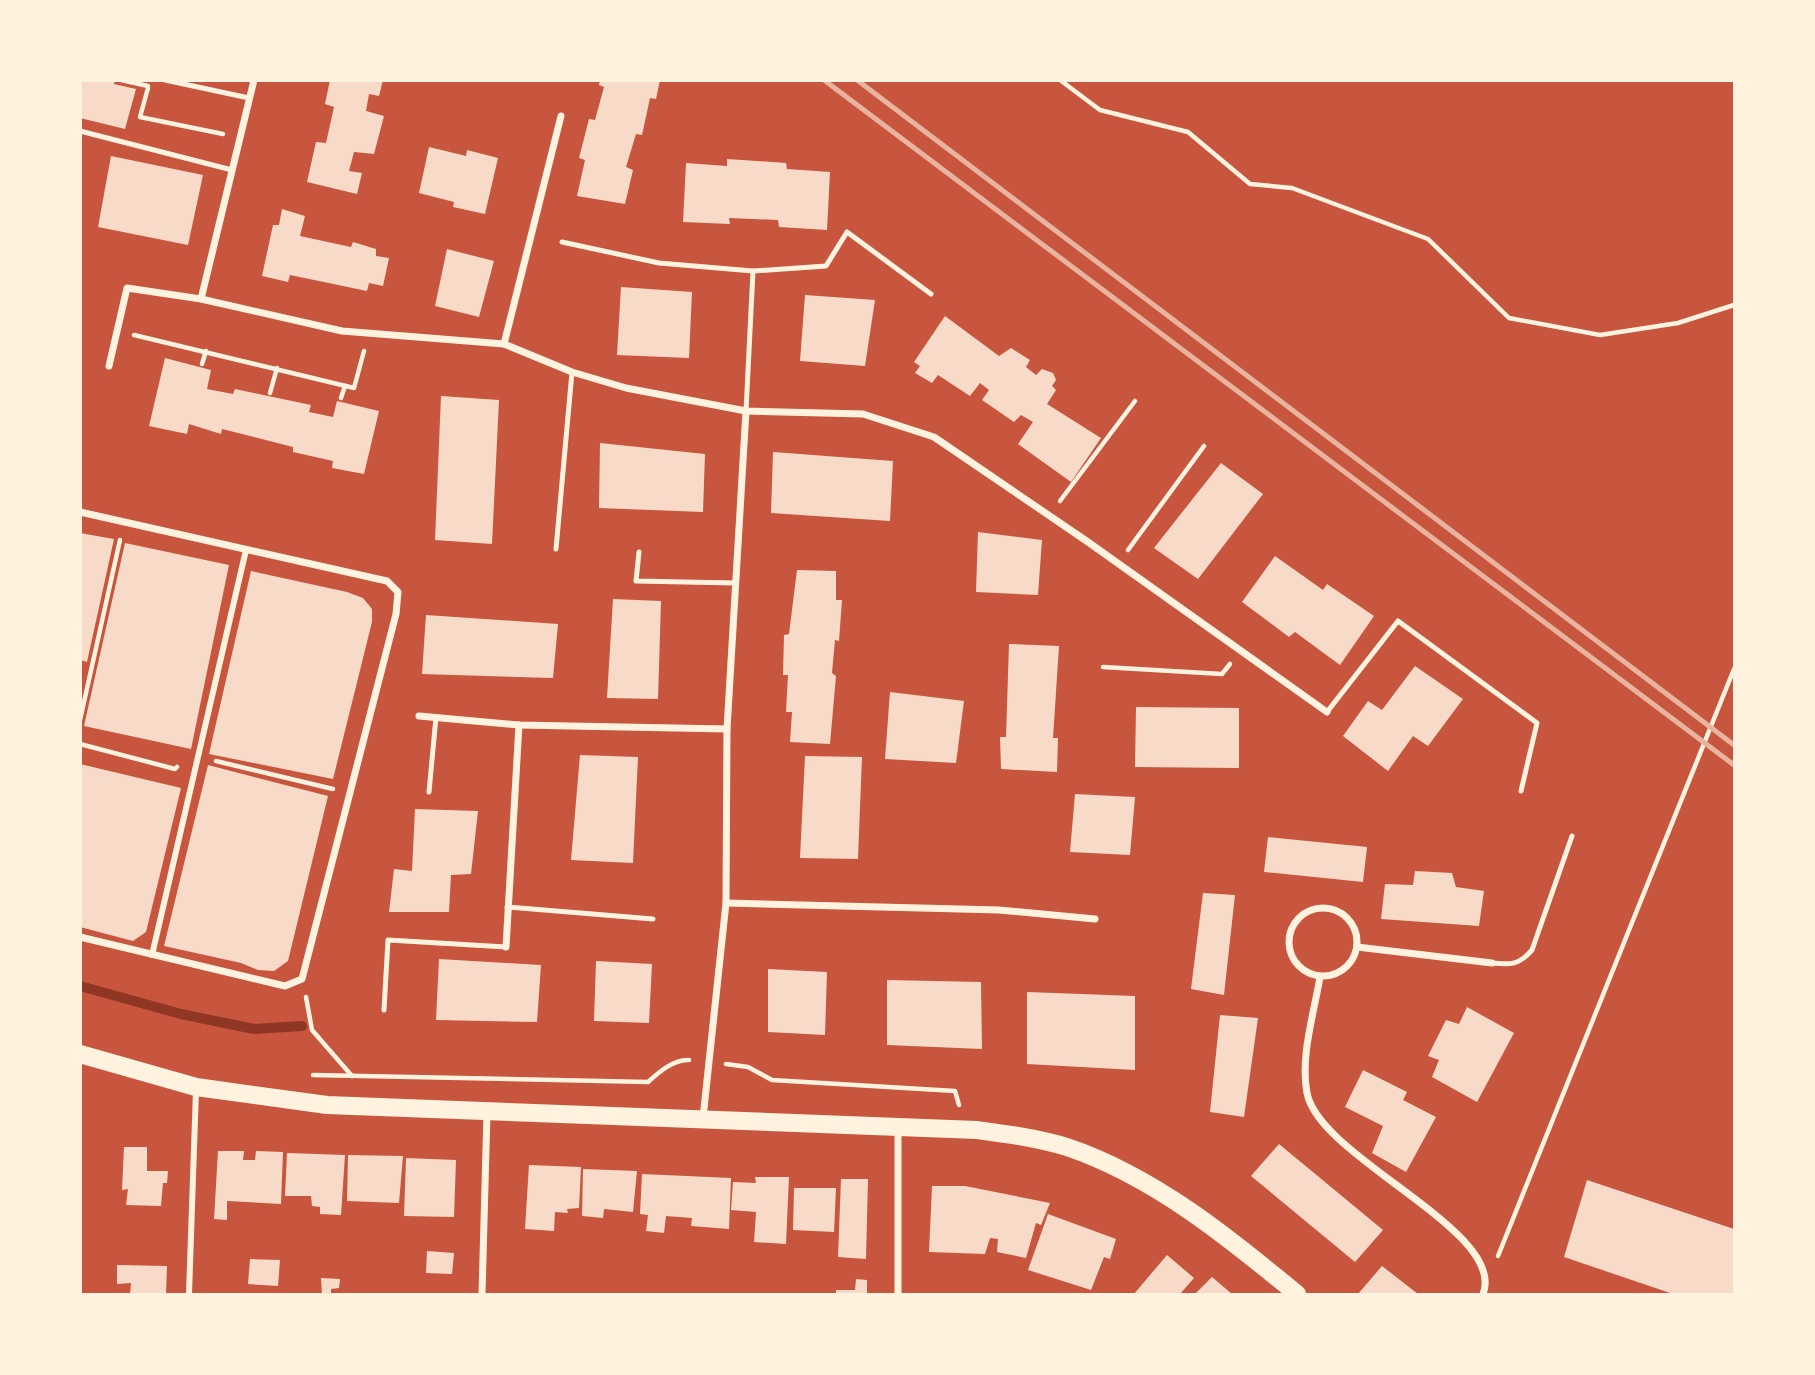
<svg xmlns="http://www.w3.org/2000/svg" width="1815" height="1375" font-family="Overpass,sans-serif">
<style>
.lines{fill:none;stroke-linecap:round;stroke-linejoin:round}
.stream{stroke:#8f3625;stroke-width:10}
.building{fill:#f7dbc8}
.path{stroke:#fff3e0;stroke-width:4.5}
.service{stroke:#fff3e0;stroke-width:5}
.pedestrian{stroke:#fff3e0;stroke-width:6}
.minor{stroke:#fff3e0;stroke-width:7}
.primary{stroke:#fff3e0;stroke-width:18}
.rail{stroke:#e9b49f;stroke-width:5}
</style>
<rect width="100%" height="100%" fill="#c8553d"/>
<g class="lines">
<!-- stream -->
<polyline class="stream" points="80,986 181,1014 254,1029 302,1026"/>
</g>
<!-- building -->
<g class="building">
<polygon points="80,80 115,80 114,84 136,89 125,129 80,118"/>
<polygon points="330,80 383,80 379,96 369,94 366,111 384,116 374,154 354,152 349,171 362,173 357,194 307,182 316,142 326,143 334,107 325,104"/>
<polygon points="600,80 660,80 656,99 650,98 642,135 636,134 626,167 633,170 625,204 577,196 585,160 579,158 589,119 595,120 604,87 599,85"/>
<polygon points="429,147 466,156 467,150 498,158 485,214 453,207 454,202 419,193"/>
<polygon points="111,156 203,175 188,245 98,227"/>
<polygon points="727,159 786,163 787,169 830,172 827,230 779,227 778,220 729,218 730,224 683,222 686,163 727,166"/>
<polygon points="282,209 305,216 300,236 351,247 353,242 376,249 376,256 389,258 383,286 369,283 367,291 290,275 288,282 262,276 273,225 279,225"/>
<polygon points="447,249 494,261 479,317 435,306"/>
<polygon points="621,287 692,292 689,358 617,355"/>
<polygon points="805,295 875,300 865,366 800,361"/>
<polygon points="945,316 999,356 1011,348 1030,360 1026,367 1036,375 1042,369 1053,373 1056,380 1052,386 1056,390 1047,404 1101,438 1071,482 1018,444 1033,422 1021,415 1014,422 982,400 989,390 980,383 970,396 938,375 932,383 915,373 920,366 914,362"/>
<polygon points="165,358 211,370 207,389 233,394 235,389 311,405 309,412 333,417 337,401 379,411 364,474 332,468 333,461 293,452 293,447 222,429 221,434 189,424 187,434 149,426"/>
<polygon points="441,396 499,400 492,544 435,540"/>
<polygon points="600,443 705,454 703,512 599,508"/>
<polygon points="773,452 893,461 890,521 771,513"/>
<polygon points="1221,463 1263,494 1198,579 1154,548"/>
<polygon points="978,532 1042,540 1038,595 976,592"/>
<polygon points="80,533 114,539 87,662 80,660"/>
<polygon points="125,543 229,565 191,749 84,726"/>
<polygon points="1275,556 1323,590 1327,584 1374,616 1340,665 1295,632 1289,637 1242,602"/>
<polygon points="797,570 836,571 836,600 842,600 839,641 835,640 832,673 836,676 830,744 790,742 792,712 786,712 788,675 783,675 784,635 789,634"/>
<polygon points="251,571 347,592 363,598 372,609 372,622 333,779 209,754"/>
<polygon points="613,599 661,601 658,699 607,698"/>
<polygon points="426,615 558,624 553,678 422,674"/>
<polygon points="1009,644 1059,646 1053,738 1058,738 1057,772 1001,769 1000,737 1006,737"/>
<polygon points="1415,666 1463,699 1428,746 1413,736 1388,771 1343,736 1368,701 1382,710"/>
<polygon points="890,692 964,701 956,763 885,759"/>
<polygon points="1136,707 1239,708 1239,768 1135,767"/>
<polygon points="580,755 638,757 633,863 571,860"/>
<polygon points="805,756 862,757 858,859 800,858"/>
<polygon points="80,764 181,788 146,932 133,941 80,927"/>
<polygon points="208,765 328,796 288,961 274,971 258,970 241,963 164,946"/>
<polygon points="1075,794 1135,797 1130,855 1070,852"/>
<polygon points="415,809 478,811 471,874 451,875 449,912 389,912 394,869 412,871"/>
<polygon points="1268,837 1367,847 1363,882 1264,872"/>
<polygon points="1415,871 1452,873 1456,887 1484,891 1479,926 1381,919 1385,884 1413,885"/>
<polygon points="1203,893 1235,895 1224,995 1191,989"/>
<polygon points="439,959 541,965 537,1022 436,1020"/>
<polygon points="596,961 652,964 649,1023 594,1021"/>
<polygon points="768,969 827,972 825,1035 768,1032"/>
<polygon points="887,980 981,982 982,1049 887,1045"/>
<polygon points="1027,992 1135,996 1135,1070 1027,1064"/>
<polygon points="1467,1007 1514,1033 1477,1102 1432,1077 1439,1060 1428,1056 1446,1020 1459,1024"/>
<polygon points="1220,1015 1258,1018 1244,1117 1210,1112"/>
<polygon points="1363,1070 1407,1092 1403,1100 1436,1117 1406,1172 1372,1153 1383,1126 1345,1107"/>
<polygon points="1279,1144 1383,1230 1355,1262 1251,1176"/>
<polygon points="124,1147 147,1147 147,1171 168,1171 167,1183 163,1183 161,1206 126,1205 128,1189 122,1190"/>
<polygon points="218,1151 244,1151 243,1160 255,1160 256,1151 283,1152 281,1204 227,1201 227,1220 214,1219"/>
<polygon points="287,1153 345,1155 341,1215 320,1214 320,1207 312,1206 311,1196 285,1196"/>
<polygon points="348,1155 403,1156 399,1203 347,1201"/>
<polygon points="406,1158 456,1160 454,1217 404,1216"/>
<polygon points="529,1165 581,1167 579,1208 567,1209 568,1213 555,1212 554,1231 525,1229"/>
<polygon points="583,1169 637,1171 633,1212 604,1209 603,1218 582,1216"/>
<polygon points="642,1174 731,1178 729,1229 691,1226 692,1218 666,1216 664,1233 646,1231 648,1215 640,1214"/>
<polygon points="755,1177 789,1177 786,1244 754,1242 756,1212 731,1210 733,1182 756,1183"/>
<polygon points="841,1179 868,1179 866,1259 838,1257"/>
<polygon points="1587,1180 1734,1229 1734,1294 1673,1294 1564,1257"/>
<polygon points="932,1186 965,1186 1050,1203 1041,1225 1036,1223 1026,1258 997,1252 998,1239 990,1238 985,1254 929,1252"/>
<polygon points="794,1188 836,1188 834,1232 793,1230"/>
<polygon points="1048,1214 1116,1239 1110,1259 1104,1257 1091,1290 1028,1270"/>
<polygon points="427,1251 454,1253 452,1274 426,1273"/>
<polygon points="1167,1255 1194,1278 1180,1294 1134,1294"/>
<polygon points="250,1259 280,1260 278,1286 248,1284"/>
<polygon points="117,1265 167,1266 166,1294 130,1294 131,1283 117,1284"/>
<polygon points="1382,1266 1418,1294 1358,1294"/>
<polygon points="1212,1277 1232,1294 1195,1294"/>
<polygon points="321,1278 340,1279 339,1288 331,1289 331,1294 322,1294"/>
<polygon points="856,1279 867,1280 867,1293 836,1294 836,1290 855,1290"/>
</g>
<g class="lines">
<!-- path -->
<g class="path">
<polyline points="121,80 148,86"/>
<polyline points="1060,80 1100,110 1188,132 1250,184 1292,188 1428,239 1509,318 1600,335 1678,323 1734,305"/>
<polyline points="148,88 140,117 223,134"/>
<polyline points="134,335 354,388 364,351"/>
<polyline points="202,364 206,351"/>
<polyline points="270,393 277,368"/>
<polyline points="341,398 345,386"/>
<polyline points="1060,501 1135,401"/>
<polyline points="1128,550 1204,446"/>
<polyline points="1103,667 1222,674 1230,664"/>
<polyline points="80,720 120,540"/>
<polyline points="80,744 175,769 177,767"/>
<polyline points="216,761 333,789"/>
<polyline points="306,997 312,1030 352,1076"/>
<polyline points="726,1064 748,1067 772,1080 955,1091 959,1105"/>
<path d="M313,1075L648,1082C659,1072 674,1059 689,1060"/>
<polyline points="1498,1256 1734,669"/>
</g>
<!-- service -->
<g class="service">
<polyline points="165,80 249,98"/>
<polyline points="80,131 232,170"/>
<polyline points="562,242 659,263 753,271 826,266 847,232 931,294"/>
<polyline points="746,411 753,271"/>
<polyline points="556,549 572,372"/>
<polyline points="639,552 636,581 735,583"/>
<polyline points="1327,712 1398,621 1537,723 1521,791"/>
<polyline points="429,792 436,717"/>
<polyline points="507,907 653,919"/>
<path d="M1492,963C1511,965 1519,965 1532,950L1572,836"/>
<polyline points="384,1010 388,940 506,947"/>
</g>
<!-- pedestrian -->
<g class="pedestrian">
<polyline points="152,955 246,550"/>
<polyline points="189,1294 196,1090"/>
</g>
<!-- minor -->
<g class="minor">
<polyline points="201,299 254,80"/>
<polyline points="504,344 561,116"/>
<polyline points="109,366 127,288 201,299 342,331 504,344 572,372 626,388 746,411 863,414 934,437 1088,542 1327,712"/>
<polyline points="80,512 387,581 398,592 396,614 302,979 285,986 80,937"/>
<polyline points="419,716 519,725 727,729"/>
<polyline points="726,903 999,910 1095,919"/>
<circle cx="1323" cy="942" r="34"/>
<polyline points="506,947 519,725"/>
<polyline points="1357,947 1492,963"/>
<path d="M1320,977C1314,1013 1300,1057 1307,1093C1319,1158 1508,1231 1483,1294"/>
<polyline points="703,1118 726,903 727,729 746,411"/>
<polyline points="482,1294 487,1113"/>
<polyline points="898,1294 898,1129"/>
</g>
<!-- primary -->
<path class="primary" d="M80,1054L196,1087L327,1105L977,1130C1007,1134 1038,1138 1067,1147C1153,1176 1228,1237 1297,1294"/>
<!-- rail -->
<g class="rail">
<polyline points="824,80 1734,765"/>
<polyline points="857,80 1734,745"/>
</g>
</g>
<!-- border -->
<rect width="1815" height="1375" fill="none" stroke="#fff3e0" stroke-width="164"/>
</svg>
